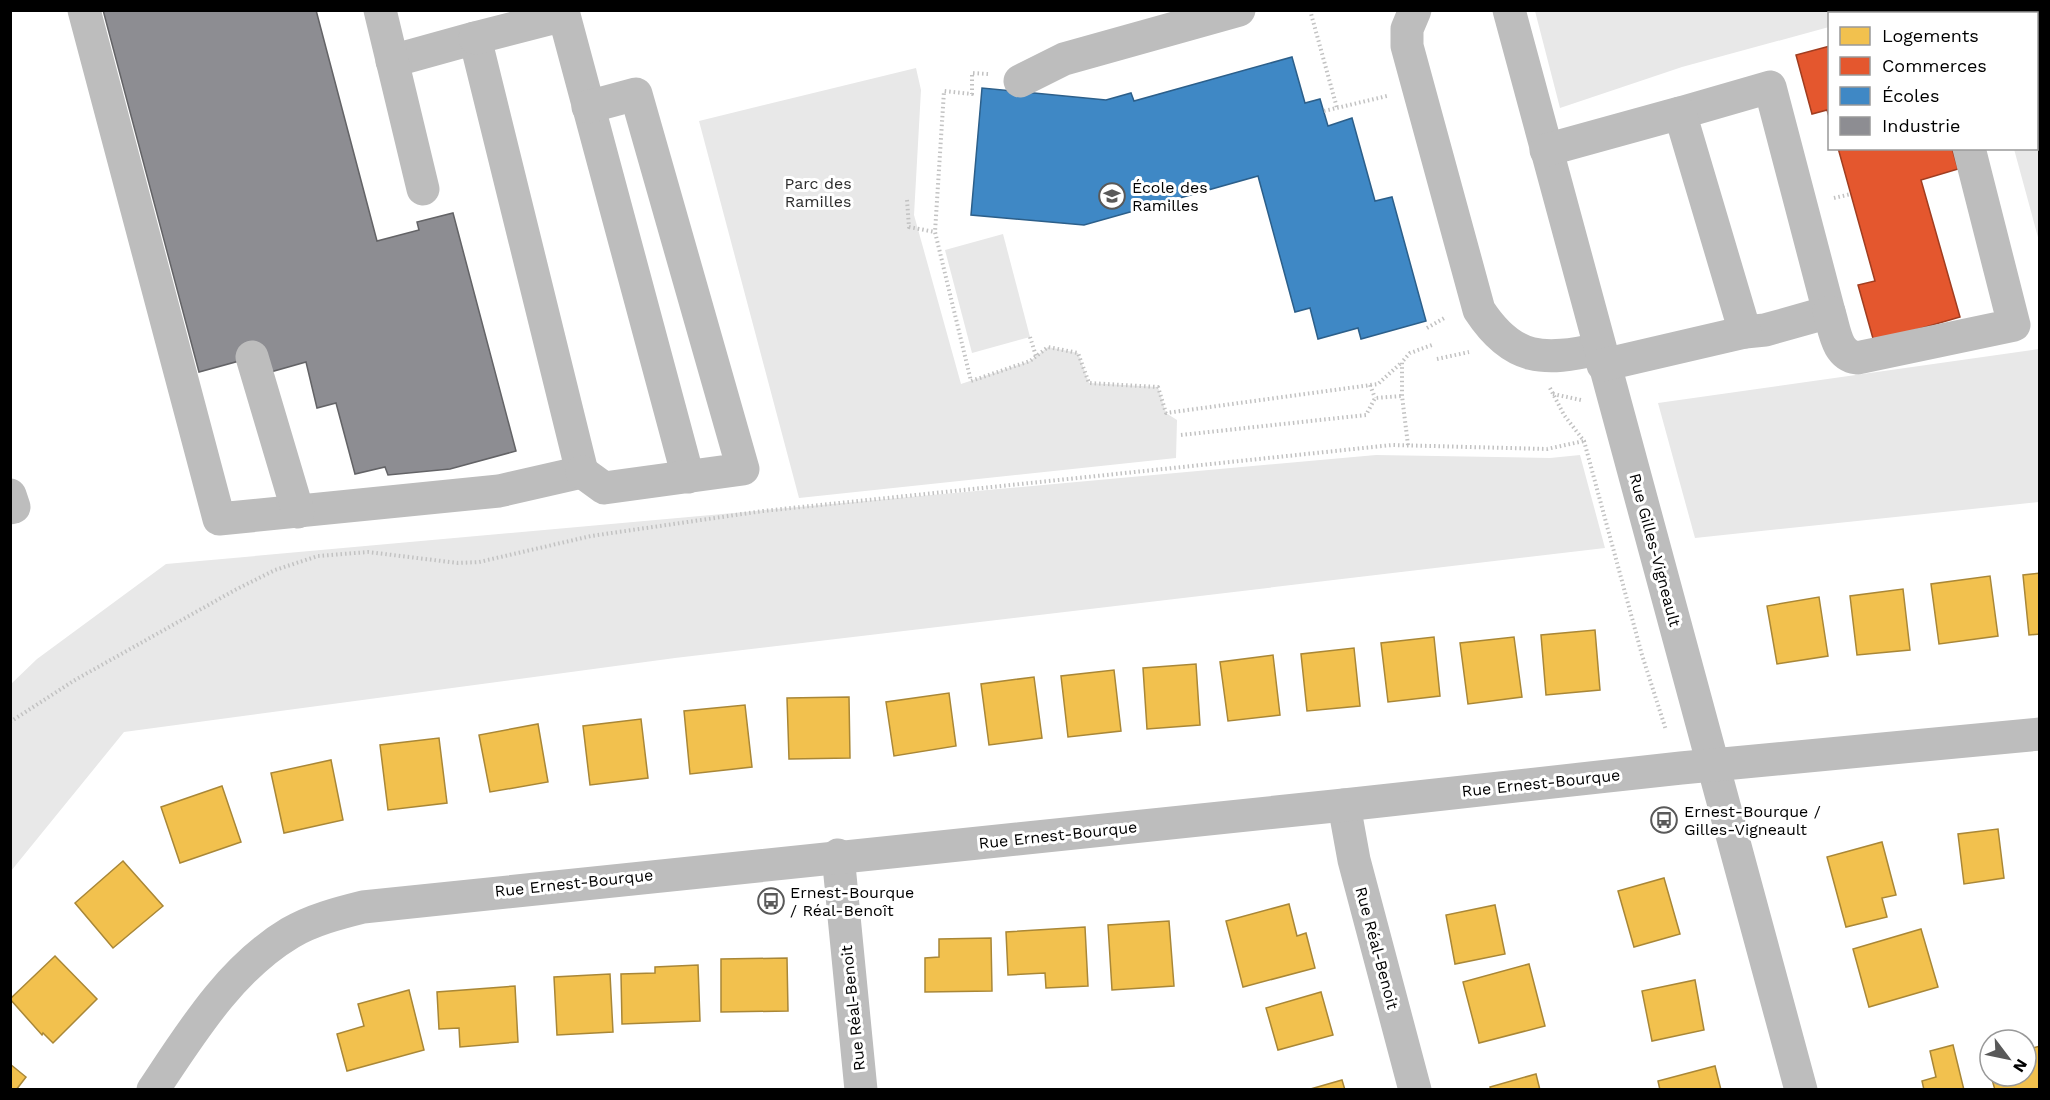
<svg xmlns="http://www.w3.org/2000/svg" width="2050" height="1100" font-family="'Work Sans',sans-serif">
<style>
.green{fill:#e8e8e8}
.homes{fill:#f2c14e;stroke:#a98737;stroke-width:1.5}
.shops{fill:#e4572e;stroke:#a03d20;stroke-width:1.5}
.schools{fill:#3f88c5;stroke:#2c5f8a;stroke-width:1.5}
.industry{fill:#8d8d92;stroke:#636366;stroke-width:1.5}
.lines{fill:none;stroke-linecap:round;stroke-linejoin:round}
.path{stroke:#c2c2c2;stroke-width:4;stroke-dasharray:1.5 3;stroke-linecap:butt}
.minor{stroke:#bdbdbd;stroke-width:33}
.labels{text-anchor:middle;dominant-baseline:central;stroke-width:6;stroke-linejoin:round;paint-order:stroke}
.park-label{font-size:16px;fill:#2c2c2c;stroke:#fff}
.poi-label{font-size:16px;fill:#000;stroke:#fff;text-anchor:start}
.street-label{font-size:16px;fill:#000;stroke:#fff}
</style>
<rect width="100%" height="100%" fill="#fff"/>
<!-- green -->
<g class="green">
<polygon points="1535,11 1535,10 1892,11 1881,13 1830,14 1829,27 1682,67 1560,108"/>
<polygon points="1977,11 2028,11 2028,13 1978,13"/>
<polygon points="2037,49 2040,62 2039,241 2014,149 2036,148"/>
<polygon points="916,68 921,90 914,215 961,384 1030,361 1048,347 1078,353 1089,383 1158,387 1166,413 1177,420 1176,458 799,498 699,121"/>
<polygon points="1003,234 1030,337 972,353 945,250"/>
<polygon points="2039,349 2039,502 1695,538 1658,403"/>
<polygon points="1376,455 1550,458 1580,455 1605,548 675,658 124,732 11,871 11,684 37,659 166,564"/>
</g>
<!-- homes -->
<g class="homes">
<polygon points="2040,573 2040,634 2029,635 2023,575"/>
<polygon points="1990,576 1998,636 1939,644 1931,584"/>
<polygon points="1903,589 1910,650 1857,655 1850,596"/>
<polygon points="1819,597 1828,656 1777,664 1767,606"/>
<polygon points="1595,630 1600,690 1546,695 1541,635"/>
<polygon points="1434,637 1440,696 1388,702 1381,643"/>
<polygon points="1514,637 1522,697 1468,704 1460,643"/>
<polygon points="1354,648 1360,706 1307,711 1301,654"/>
<polygon points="1273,655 1280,715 1228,721 1220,662"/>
<polygon points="1196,664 1200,725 1147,729 1143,668"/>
<polygon points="1114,670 1121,731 1068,737 1061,676"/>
<polygon points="1034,677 1042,738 989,745 981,684"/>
<polygon points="949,693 956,746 894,756 886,702"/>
<polygon points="849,697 850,758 789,759 787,698"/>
<polygon points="745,705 752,767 690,774 684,711"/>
<polygon points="641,719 648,778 590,785 583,726"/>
<polygon points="538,724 548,782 490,792 479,735"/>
<polygon points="439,738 447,803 388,810 380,745"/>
<polygon points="331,760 343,820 284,833 271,773"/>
<polygon points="222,786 241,842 180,863 161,807"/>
<polygon points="1998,829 2004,878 1964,884 1958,834"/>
<polygon points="1882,842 1896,895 1882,898 1887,917 1846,927 1827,857"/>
<polygon points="123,861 163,906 113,948 75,903"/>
<polygon points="1664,878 1680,934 1634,947 1618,891"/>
<polygon points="1289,904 1297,936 1306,933 1315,968 1243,987 1226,921"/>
<polygon points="1495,905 1505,954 1455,964 1446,915"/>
<polygon points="1169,921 1174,986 1112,990 1108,925"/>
<polygon points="1085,927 1088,986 1046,988 1045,973 1008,975 1006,932"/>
<polygon points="1921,929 1938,987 1869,1007 1853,949"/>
<polygon points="991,938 992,991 925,992 925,958 939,957 939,939"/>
<polygon points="55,956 97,999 53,1043 43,1033 42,1035 10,999"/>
<polygon points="787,958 788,1011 721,1012 721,959"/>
<polygon points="1529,964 1545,1026 1479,1043 1463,982"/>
<polygon points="698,965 700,1021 622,1024 621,974 655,973 655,967"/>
<polygon points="610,974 613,1032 557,1035 554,977"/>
<polygon points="1695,980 1704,1030 1652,1041 1642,991"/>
<polygon points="515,986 518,1042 460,1047 459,1028 439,1029 437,992"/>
<polygon points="409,990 424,1050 347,1071 337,1034 364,1026 358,1004"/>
<polygon points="1321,992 1333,1035 1278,1050 1266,1008"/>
<polygon points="1953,1045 1964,1090 1924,1090 1922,1081 1936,1077 1930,1051"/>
<polygon points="2040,1046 2040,1090 1995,1090 1991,1076 2026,1076 2026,1050"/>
<polygon points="10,1064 26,1077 16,1090 10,1090"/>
<polygon points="1715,1066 1721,1090 1660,1090 1658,1081"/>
<polygon points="1536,1074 1540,1090 1491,1090 1490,1087"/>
<polygon points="1342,1080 1345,1090 1307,1090"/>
</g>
<!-- shops -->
<g class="shops">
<polygon points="1830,46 1830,120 1827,110 1812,114 1796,55"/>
<polygon points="1838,148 1952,148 1958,169 1921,180 1960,317 1874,342 1858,285 1875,281"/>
</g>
<!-- schools -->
<polygon class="schools" points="1292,57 1305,103 1320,99 1328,126 1352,118 1375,201 1392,197 1426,321 1361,339 1358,328 1318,339 1310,308 1295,312 1258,176 1084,225 971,215 982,88 1106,100 1131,93 1134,101"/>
<!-- industry -->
<polygon class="industry" points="103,10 316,10 377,241 419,230 417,222 453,213 516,451 450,469 388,475 385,467 355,474 336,403 317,408 306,362 267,373 261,355 199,372"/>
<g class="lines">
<!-- path -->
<g class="path">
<polyline points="1310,10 1337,108"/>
<polyline points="988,74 972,73 972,94 944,91 935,232 971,381 1030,361 1048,347 1078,353 1089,383 1158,387 1166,413 1378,384 1402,362"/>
<polyline points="1324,111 1387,96"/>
<polyline points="1834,198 1851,194"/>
<polyline points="907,200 909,227 935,232"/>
<polyline points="1427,328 1446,317"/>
<polyline points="1030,337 1036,356"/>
<polyline points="1437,359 1469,352"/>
<polyline points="1370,385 1375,398"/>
<polyline points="1550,388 1564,415 1584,441 1642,655 1666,730"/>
<polyline points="1553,394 1581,400"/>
<polyline points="1181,435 1366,415 1375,398 1402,396"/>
<polyline points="1408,445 1402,396 1402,362 1410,353 1432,345"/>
<polyline points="10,722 75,680 235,590 275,570 318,556 368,552 458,563 479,562 591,536 763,511 1392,445 1547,449 1584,441"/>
</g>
<!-- minor -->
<g class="minor">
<polyline points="84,10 219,519 499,491 582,472 475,38 392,61"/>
<polyline points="380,10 423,189"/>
<path d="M1415,10L1407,29V46L1479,310C1513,362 1544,361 1599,349"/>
<polyline points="1509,10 1801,1090"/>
<polyline points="475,38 564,15 688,477"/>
<polyline points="1020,81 1064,59 1239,10"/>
<polyline points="1680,113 1770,87 1829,312 1765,330 1745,332"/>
<polyline points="1546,150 1680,113 1745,332 1603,365"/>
<path d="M1829,312C1835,330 1836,355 1857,358L2014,325L1969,148"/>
<polyline points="252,357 298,512"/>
<polyline points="582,472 604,488 743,469 636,94 588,107"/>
<polyline points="10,495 14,507 10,508"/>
<polyline points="1344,805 1354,860 1415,1090"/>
<polyline points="838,855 861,1090"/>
<path d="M153,1090C191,1033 230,969 290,933C312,920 339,913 363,907L1344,805L1681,768L2040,734"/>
</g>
</g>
<!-- icons -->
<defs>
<g id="school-ring" transform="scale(1.35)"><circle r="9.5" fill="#fff" stroke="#595959" stroke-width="1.5"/><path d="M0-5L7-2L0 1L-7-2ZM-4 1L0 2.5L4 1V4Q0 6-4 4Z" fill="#595959"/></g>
<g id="bus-ring" transform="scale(1.35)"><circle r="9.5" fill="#fff" stroke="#595959" stroke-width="1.5"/><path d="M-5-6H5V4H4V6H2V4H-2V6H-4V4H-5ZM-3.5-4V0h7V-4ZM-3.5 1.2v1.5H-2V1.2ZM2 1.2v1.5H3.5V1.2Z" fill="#595959"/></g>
</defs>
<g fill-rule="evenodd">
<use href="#school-ring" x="1112" y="196"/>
<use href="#bus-ring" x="1664" y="820"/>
<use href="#bus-ring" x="771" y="901"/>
</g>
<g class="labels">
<!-- park labels -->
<g class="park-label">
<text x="818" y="183">Parc des<tspan x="818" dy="18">Ramilles</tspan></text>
</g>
<!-- poi labels -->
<g class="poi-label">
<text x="1132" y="187">École des<tspan x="1132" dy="18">Ramilles</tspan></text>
<text x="1684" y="811">Ernest-Bourque /<tspan x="1684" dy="18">Gilles-Vigneault</tspan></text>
<text x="790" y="892">Ernest-Bourque<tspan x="790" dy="18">/ Réal-Benoît</tspan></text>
</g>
<!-- street labels -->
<g class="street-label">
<text transform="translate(1655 550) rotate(75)">Rue Gilles-Vigneault</text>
<text transform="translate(1541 783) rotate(-6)">Rue Ernest-Bourque</text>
<text transform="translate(1058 835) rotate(-6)">Rue Ernest-Bourque</text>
<text transform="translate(574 883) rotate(-6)">Rue Ernest-Bourque</text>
<text transform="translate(1377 948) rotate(75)">Rue Réal-Benoit</text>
<text transform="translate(853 1008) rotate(-96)">Rue Réal-Benoit</text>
</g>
</g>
<!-- border -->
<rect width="2050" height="1100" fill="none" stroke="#000000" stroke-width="24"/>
<!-- legend -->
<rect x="1828" y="12" width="210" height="138" fill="#ffffff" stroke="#999999" stroke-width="1.5"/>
<rect x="1840" y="27" width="30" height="18" fill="#f2c14e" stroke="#999999" stroke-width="1.5"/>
<text x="1882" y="42" font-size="18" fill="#000000">Logements</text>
<rect x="1840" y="57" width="30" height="18" fill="#e4572e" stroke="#999999" stroke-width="1.5"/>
<text x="1882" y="72" font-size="18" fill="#000000">Commerces</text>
<rect x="1840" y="87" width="30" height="18" fill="#3f88c5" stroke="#999999" stroke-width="1.5"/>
<text x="1882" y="102" font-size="18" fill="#000000">Écoles</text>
<rect x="1840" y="117" width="30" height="18" fill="#8d8d92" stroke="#999999" stroke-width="1.5"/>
<text x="1882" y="132" font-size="18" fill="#000000">Industrie</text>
<!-- north arrow -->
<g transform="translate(2008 1058) rotate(122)"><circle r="28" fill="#ffffff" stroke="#999999" stroke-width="1.5"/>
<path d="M0-4.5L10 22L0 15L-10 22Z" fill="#595959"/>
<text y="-9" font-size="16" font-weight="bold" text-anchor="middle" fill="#000000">N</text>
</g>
</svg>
